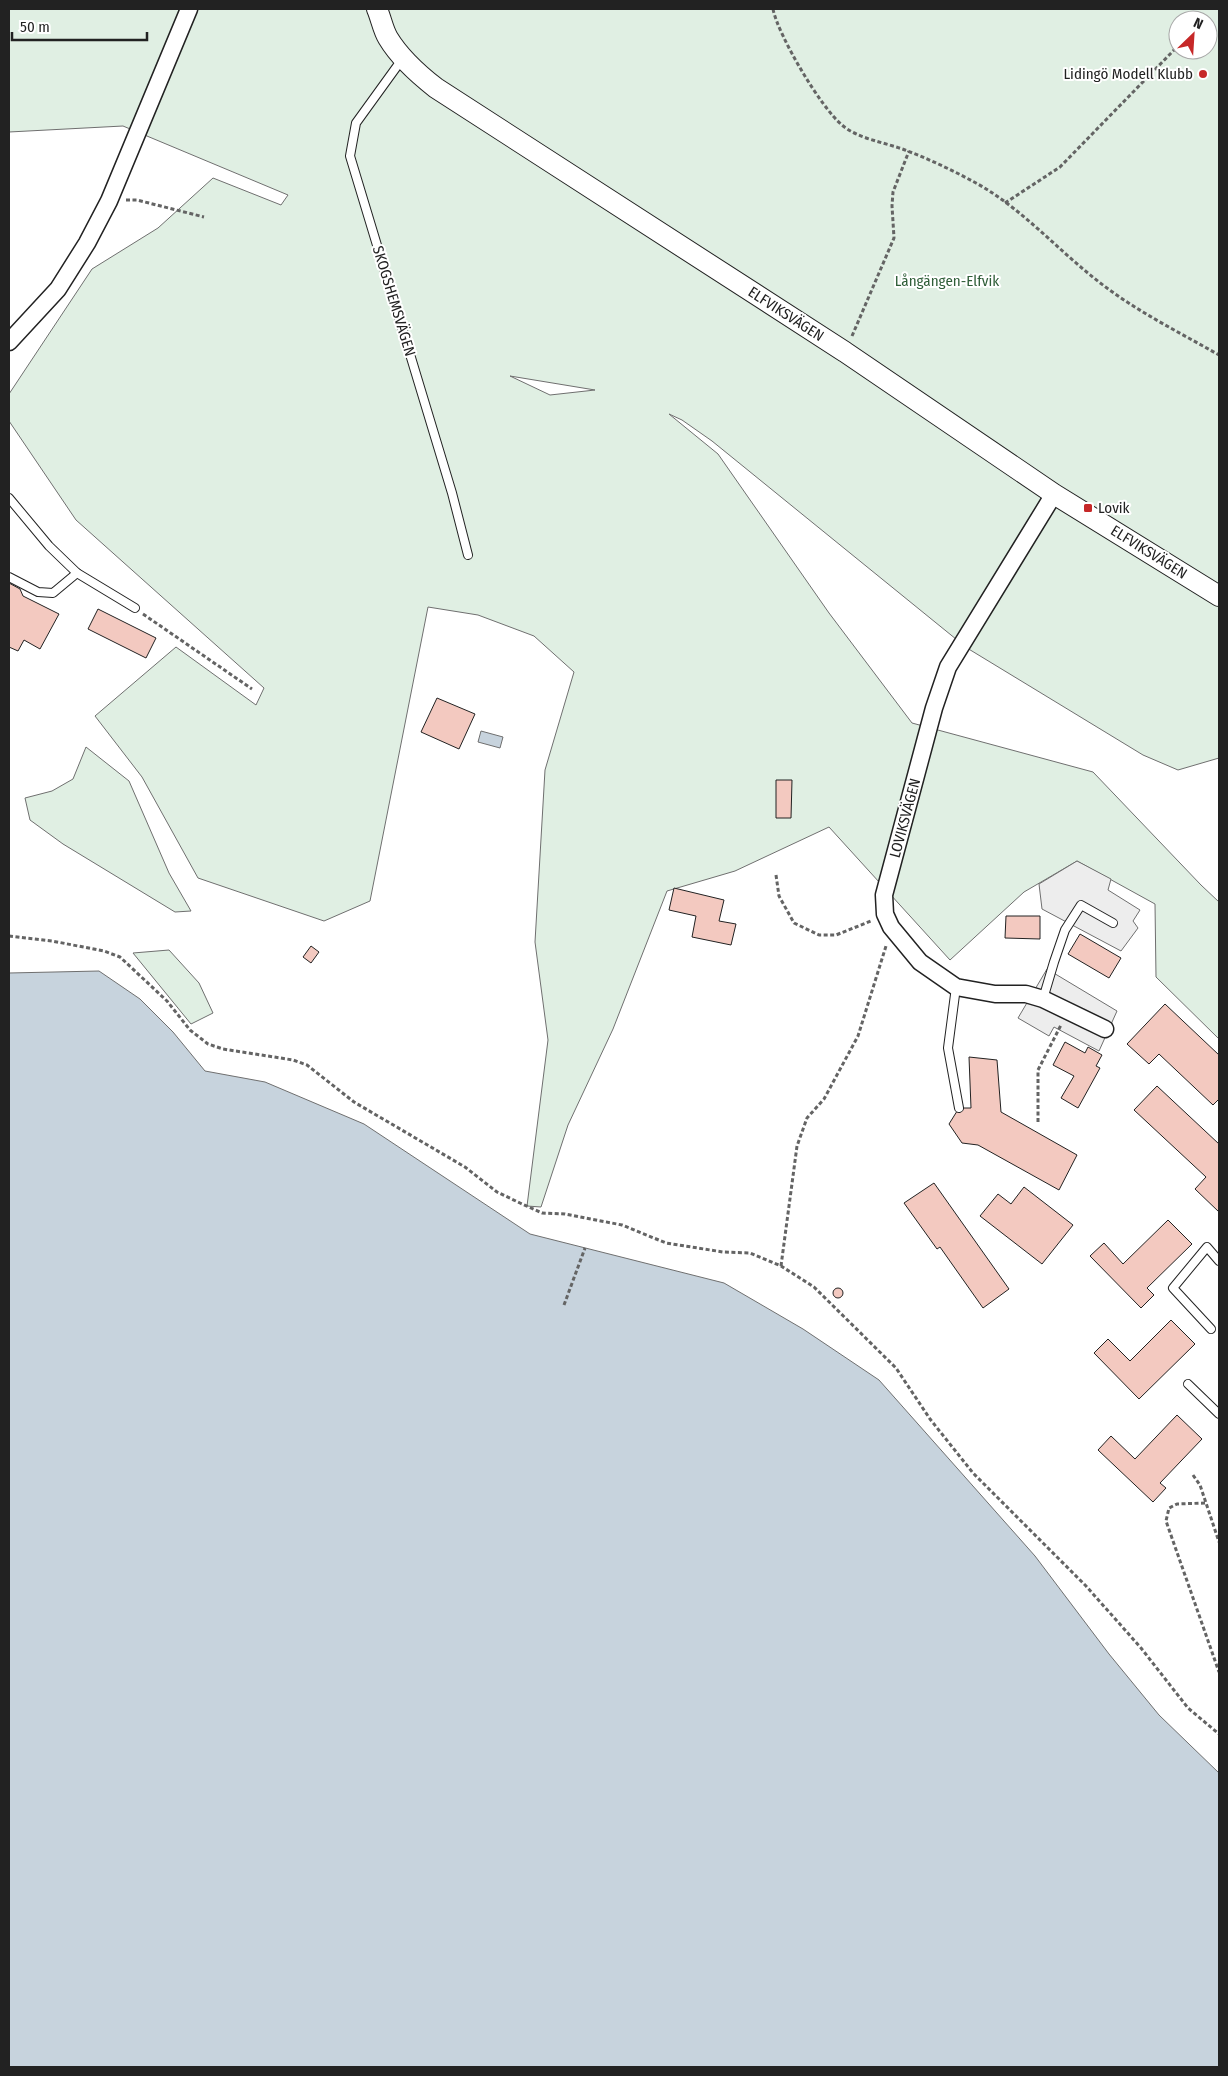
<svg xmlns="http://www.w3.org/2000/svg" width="1228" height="2076" font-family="'Fira Sans Condensed',sans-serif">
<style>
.green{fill:#e0efe3;stroke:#6f6f6f;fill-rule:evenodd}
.parking{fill:#ededed;stroke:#6f6f6f}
.water{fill:#c7d3dd;stroke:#6f6f6f}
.building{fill:#f3c9c0;stroke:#222}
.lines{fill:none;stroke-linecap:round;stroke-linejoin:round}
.service-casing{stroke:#222;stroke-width:10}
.minor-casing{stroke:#222;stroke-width:19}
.tertiary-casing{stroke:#222;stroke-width:22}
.path{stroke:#646464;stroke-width:3;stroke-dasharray:4 2.5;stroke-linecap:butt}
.service{stroke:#fff;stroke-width:8}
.minor{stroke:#fff;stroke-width:16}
.tertiary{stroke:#fff;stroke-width:20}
.poi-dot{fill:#c62828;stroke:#fff;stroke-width:2}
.labels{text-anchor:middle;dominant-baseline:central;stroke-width:4;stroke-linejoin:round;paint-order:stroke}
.poi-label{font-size:15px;fill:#222;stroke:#fff;text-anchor:end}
.park-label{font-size:15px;fill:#2f5e38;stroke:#fff}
.street-label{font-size:15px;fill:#222;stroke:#fff}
</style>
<rect width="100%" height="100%" fill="#fff"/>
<!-- green -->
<g class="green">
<path d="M9,9H1219V758L1178,770L1143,755L967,648L712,441L682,420L669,414L718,454L829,613L912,723L1093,772L1201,885L1219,902V1039L1156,977L1155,904L1077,861L1024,892L950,960L829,827L735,871L667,891L613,1029L568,1125L541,1207L527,1206L548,1040L535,942L545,770L574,672L534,636L478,615L428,607L370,901L324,921L198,878L142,777L95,716L176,647L256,705L264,688L76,520L9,421V394L92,269L158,228L213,178L281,205L288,195L123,126L9,132ZM1178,20H1208V50H1178ZM510,376L595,390L550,395Z"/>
<polygon points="86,747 129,781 169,873 191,911 175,912 63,844 30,820 25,798 52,791 73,779"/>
<polygon points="169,950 199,983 213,1013 191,1024 133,953"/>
</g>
<!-- parking -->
<g class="parking">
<polygon points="1077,861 1111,879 1108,890 1140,910 1133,921 1138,928 1121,951 1042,909 1039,884"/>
<polygon points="1047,969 1117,1011 1099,1051 1054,1027 1049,1036 1018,1018"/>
</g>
<!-- water -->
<g class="water">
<polygon points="481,731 503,737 500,748 478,742"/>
<polygon points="99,971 140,999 173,1032 205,1071 265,1082 364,1124 530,1234 724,1283 803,1329 879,1380 1035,1556 1109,1654 1159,1715 1219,1773 1219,2067 9,2067 9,973"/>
</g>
<!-- building -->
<g class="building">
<polygon points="9,583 20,589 23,596 59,614 40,649 24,640 18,651 9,647"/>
<polygon points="98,609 156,638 146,658 88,629"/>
<polygon points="437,698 475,714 459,749 421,732"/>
<polygon points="776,780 792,780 791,818 776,818"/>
<polygon points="674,888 724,900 719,921 736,924 731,945 692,937 696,916 669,910"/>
<polygon points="1006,916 1040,916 1040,939 1005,938"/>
<polygon points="1080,934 1121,958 1109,978 1068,954"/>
<polygon points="311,946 319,952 311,963 303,957"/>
<polygon points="1165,1004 1219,1055 1219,1099 1213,1105 1159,1054 1149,1064 1127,1044"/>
<polygon points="1065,1042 1085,1053 1088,1047 1102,1055 1096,1066 1100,1068 1078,1108 1061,1098 1074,1076 1053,1065"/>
<polygon points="969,1057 997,1060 1001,1112 1077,1155 1059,1190 978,1145 962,1143 949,1124 959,1108 971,1108"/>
<polygon points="1157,1086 1219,1144 1219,1212 1195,1189 1206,1177 1134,1110"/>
<polygon points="934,1183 1009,1289 983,1308 940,1247 937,1249 904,1203"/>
<polygon points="1024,1187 1073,1225 1042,1264 980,1216 998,1194 1011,1204"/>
<polygon points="1168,1220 1192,1244 1147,1288 1154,1295 1141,1308 1090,1256 1104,1243 1123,1264"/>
<circle cx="838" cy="1293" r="5"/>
<polygon points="1171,1320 1195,1344 1139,1399 1094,1353 1108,1339 1130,1361"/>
<polygon points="1177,1415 1202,1439 1160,1483 1166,1488 1153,1502 1098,1450 1111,1436 1135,1459"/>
</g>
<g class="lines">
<!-- service casing -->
<g class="service-casing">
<g id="service">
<polyline points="403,58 356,123 350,156 452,493 468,555"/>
<polyline points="9,498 49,546 77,573 135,608"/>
<polyline points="9,577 38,592 53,593 77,573"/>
<polyline points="956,987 948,1048 959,1108"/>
<polyline points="1043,999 1054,962 1065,930 1081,905 1113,923"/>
<polyline points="1211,1329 1173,1288 1207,1247 1219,1261"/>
<polyline points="1188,1384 1219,1414"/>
</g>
</g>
<!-- minor casing -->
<g class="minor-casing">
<g id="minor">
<polyline points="9,342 58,289 87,243 109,201 189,9"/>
<polyline points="1054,494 948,667 934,708 884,895 885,914 891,927 920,962 956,987 995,994 1026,994 1043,999 1105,1029"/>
</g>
</g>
<!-- tertiary casing -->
<g class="tertiary-casing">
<path id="tertiary" d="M377,9C381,18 383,30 388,38C400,58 418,74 436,88L845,352L1054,494L1219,596"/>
</g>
<!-- path -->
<g class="path">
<path d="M773,9C778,35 821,108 842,125C858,139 884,142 905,150C929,159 954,171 976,183C1021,208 1055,247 1094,278C1132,309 1177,331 1219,355"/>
<polyline points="126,200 137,200 204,217"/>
<polyline points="1005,203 1060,167 1175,49"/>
<polyline points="852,336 894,238 892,206 893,192 909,151"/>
<polyline points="143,614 252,689"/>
<polyline points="776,875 779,896 794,923 819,935 836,935 871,921"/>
<polyline points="9,936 52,941 104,951 120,957 167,1001 190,1030 208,1044 223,1049 293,1060 307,1065 354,1102 465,1167 497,1192 520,1203 542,1213 565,1214 622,1225 666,1243 723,1252 750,1253 781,1266 814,1287 896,1368 930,1419 973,1473 1086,1586 1141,1648 1188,1708 1219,1734"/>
<polyline points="1038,1122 1038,1070 1061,1025"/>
<polyline points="781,1266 797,1146 807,1118 824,1099 858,1036 886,946"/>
<polyline points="564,1305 585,1248"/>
<polyline points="1193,1475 1200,1485 1219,1542"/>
<polyline points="1205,1503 1177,1504 1169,1508 1166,1521 1219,1672"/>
</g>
<!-- service -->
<use href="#service" class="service"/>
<!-- minor -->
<use href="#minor" class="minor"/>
<!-- tertiary -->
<use href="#tertiary" class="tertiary"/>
</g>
<!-- markers -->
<g class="poi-dot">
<circle cx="1203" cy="74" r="5"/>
<rect x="1083" y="503" width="10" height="10" rx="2.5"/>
</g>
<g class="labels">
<!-- poi labels -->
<g class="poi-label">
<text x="1193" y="74">Lidingö Modell Klubb</text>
<text x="1098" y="508" text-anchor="start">Lovik</text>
</g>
<!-- park labels -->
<g class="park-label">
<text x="947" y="281">Långängen-Elfvik</text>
</g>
<!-- street labels -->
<g class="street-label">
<text transform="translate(394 301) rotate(73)">SKOGSHEMSVÄGEN</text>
<text transform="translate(786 314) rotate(33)">ELFVIKSVÄGEN</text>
<text transform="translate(1149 552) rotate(32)">ELFVIKSVÄGEN</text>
<text transform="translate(905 818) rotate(-75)">LOVIKSVÄGEN</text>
</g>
</g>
<!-- border -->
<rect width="1228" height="2076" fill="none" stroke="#222222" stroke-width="20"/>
<!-- north arrow -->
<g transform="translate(1193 35) rotate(25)"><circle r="24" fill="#ffffff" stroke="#a7a7a7"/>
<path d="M0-4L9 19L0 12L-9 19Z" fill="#c62828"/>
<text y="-8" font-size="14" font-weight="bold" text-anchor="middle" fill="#222222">N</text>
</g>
<!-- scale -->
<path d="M12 32v8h135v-8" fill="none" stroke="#222222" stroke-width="2.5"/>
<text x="20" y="32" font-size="15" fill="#222222" stroke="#ffffff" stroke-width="4" paint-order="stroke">50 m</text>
</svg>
